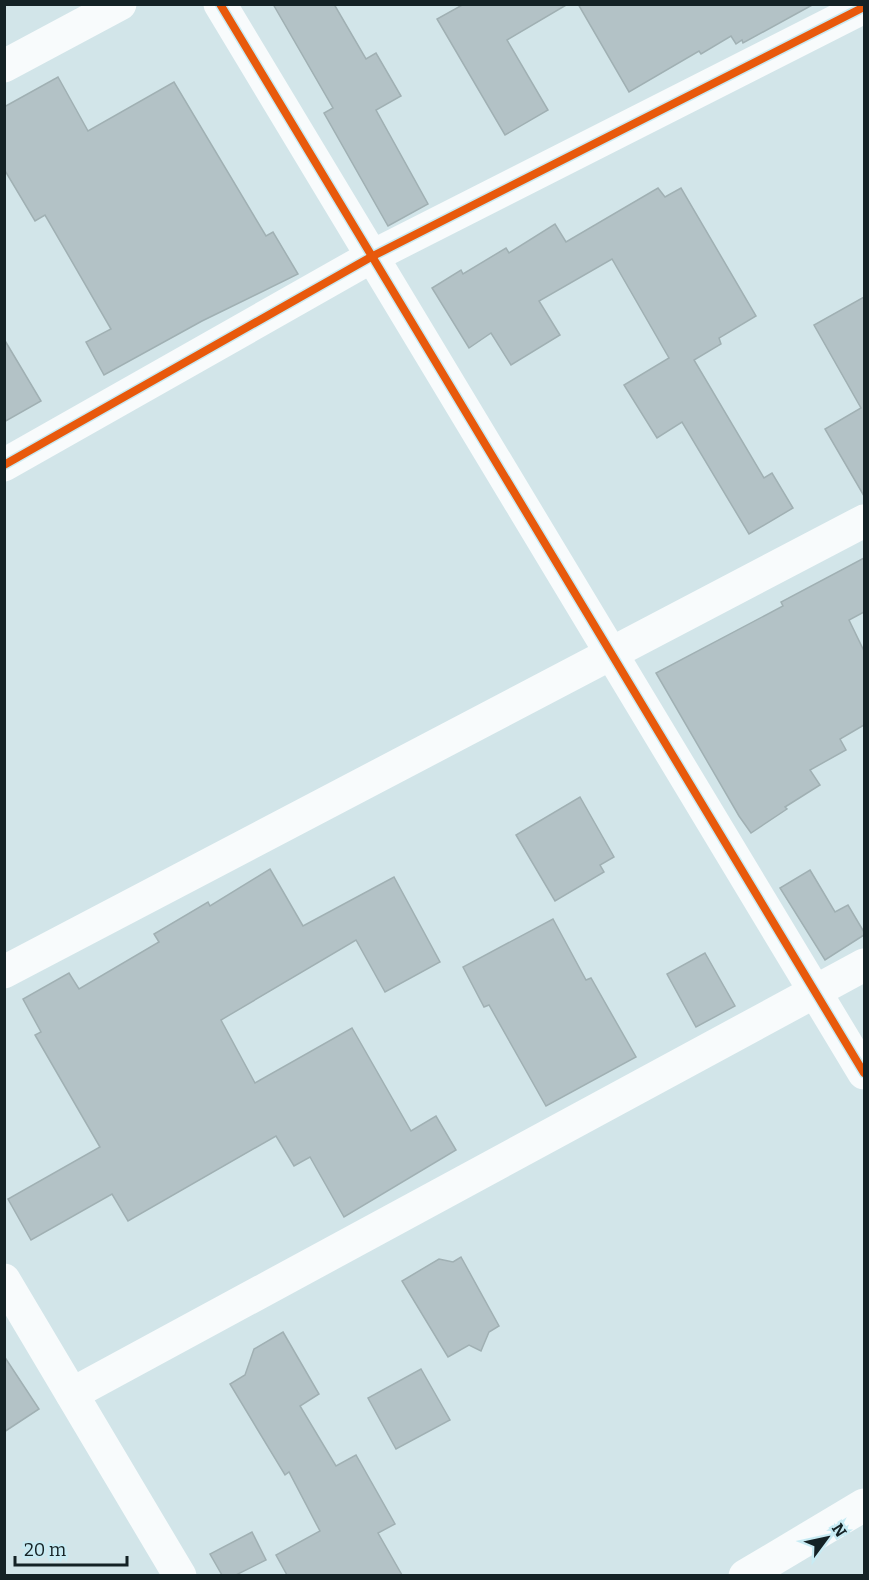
<svg xmlns="http://www.w3.org/2000/svg" width="869" height="1580" font-family="Bitter,serif">
<style>
.building{fill:#b3c2c6;stroke:#a0b0b3;stroke-width:1.5}
.lines{fill:none;stroke-linecap:round;stroke-linejoin:round}
.minor{stroke:#f8fbfc;stroke-width:33}
.cycleway-casing{stroke:#c8ebf3;stroke-width:11}
.cycleway{stroke:#e8590c;stroke-width:8}
</style>
<rect width="100%" height="100%" fill="#d2e5e9"/>
<!-- building -->
<g class="building">
<polygon points="273,4 334,4 366,59 376,53 401,96 376,110 428,204 388,226 324,113 333,108"/>
<polygon points="464,4 568,4 507,40 548,110 505,135 437,19"/>
<polygon points="578,4 814,4 743,43 742,40 736,44 731,36 701,54 699,51 629,92"/>
<polygon points="58,77 88,131 174,82 266,236 273,232 298,274 202,321 104,375 86,342 111,329 45,215 35,221 4,169 4,107"/>
<polygon points="658,188 665,197 681,188 756,316 719,338 721,344 694,360 764,478 772,473 793,508 749,534 682,422 657,438 624,385 669,358 612,259 539,301 560,335 511,365 491,333 469,348 432,288 461,270 463,274 506,248 509,253 555,224 566,242"/>
<polygon points="864,297 864,496 825,429 861,408 814,325"/>
<polygon points="4,339 41,401 4,422"/>
<polygon points="864,558 864,612 849,620 864,651 864,725 840,739 846,750 810,770 820,785 785,807 787,809 751,833 739,816 656,673 783,606 781,602"/>
<polygon points="580,797 614,857 600,865 604,872 555,901 516,835"/>
<polygon points="270,869 303,926 394,877 440,962 385,992 356,940 221,1020 255,1083 352,1028 411,1131 436,1116 456,1150 344,1217 310,1157 294,1166 276,1136 128,1221 112,1194 31,1240 8,1199 100,1147 35,1035 41,1032 23,999 69,973 79,989 159,942 154,934 208,902 210,906"/>
<polygon points="810,870 835,912 848,905 864,932 864,935 825,960 780,888"/>
<polygon points="553,919 586,980 591,978 636,1057 546,1106 489,1005 484,1007 463,967"/>
<polygon points="705,953 735,1006 696,1027 667,974"/>
<polygon points="461,1257 499,1326 489,1332 481,1351 469,1345 448,1357 402,1281 439,1259 453,1262"/>
<polygon points="283,1332 319,1394 300,1406 336,1466 356,1455 395,1524 378,1533 402,1575 287,1575 276,1555 320,1531 289,1472 285,1475 230,1384 245,1375 254,1349"/>
<polygon points="4,1356 39,1409 4,1432"/>
<polygon points="421,1369 450,1420 396,1449 368,1398"/>
<polygon points="252,1532 266,1560 236,1575 222,1575 210,1554"/>
</g>
<g class="lines">
<!-- minor -->
<g class="minor">
<polyline points="220,4 864,1073"/>
<polyline points="4,66 120,4"/>
<polyline points="4,465 371,257 864,7"/>
<polyline points="4,972 864,521"/>
<polyline points="4,1280 180,1576"/>
<polyline points="72,1394 864,965"/>
<polyline points="745,1576 864,1505"/>
</g>
<!-- cycleway casing -->
<g class="cycleway-casing">
<g id="cycleway">
<polyline points="220,4 864,1073"/>
<polyline points="4,465 371,257 864,7"/>
</g>
</g>
<!-- cycleway -->
<use href="#cycleway" class="cycleway"/>
</g>
<!-- border -->
<rect width="869" height="1580" fill="none" stroke="#142225" stroke-width="12"/>
<!-- north arrow -->
<g transform="translate(827 1538) rotate(57)" stroke="#c8ebf3" stroke-width="4.5" paint-order="stroke">
<path d="M0-4.5L10 22L0 15L-10 22Z" fill="#142225"/>
<text y="-9" font-size="16" font-weight="bold" text-anchor="middle" fill="#142225">N</text>
</g>
<!-- scale -->
<path d="M15 1556v9h112v-9" fill="none" stroke="#142225" stroke-width="3"/>
<text x="24" y="1556" font-size="18" fill="#142225" stroke="#c8ebf3" stroke-width="4.5" paint-order="stroke">20 m</text>
</svg>
